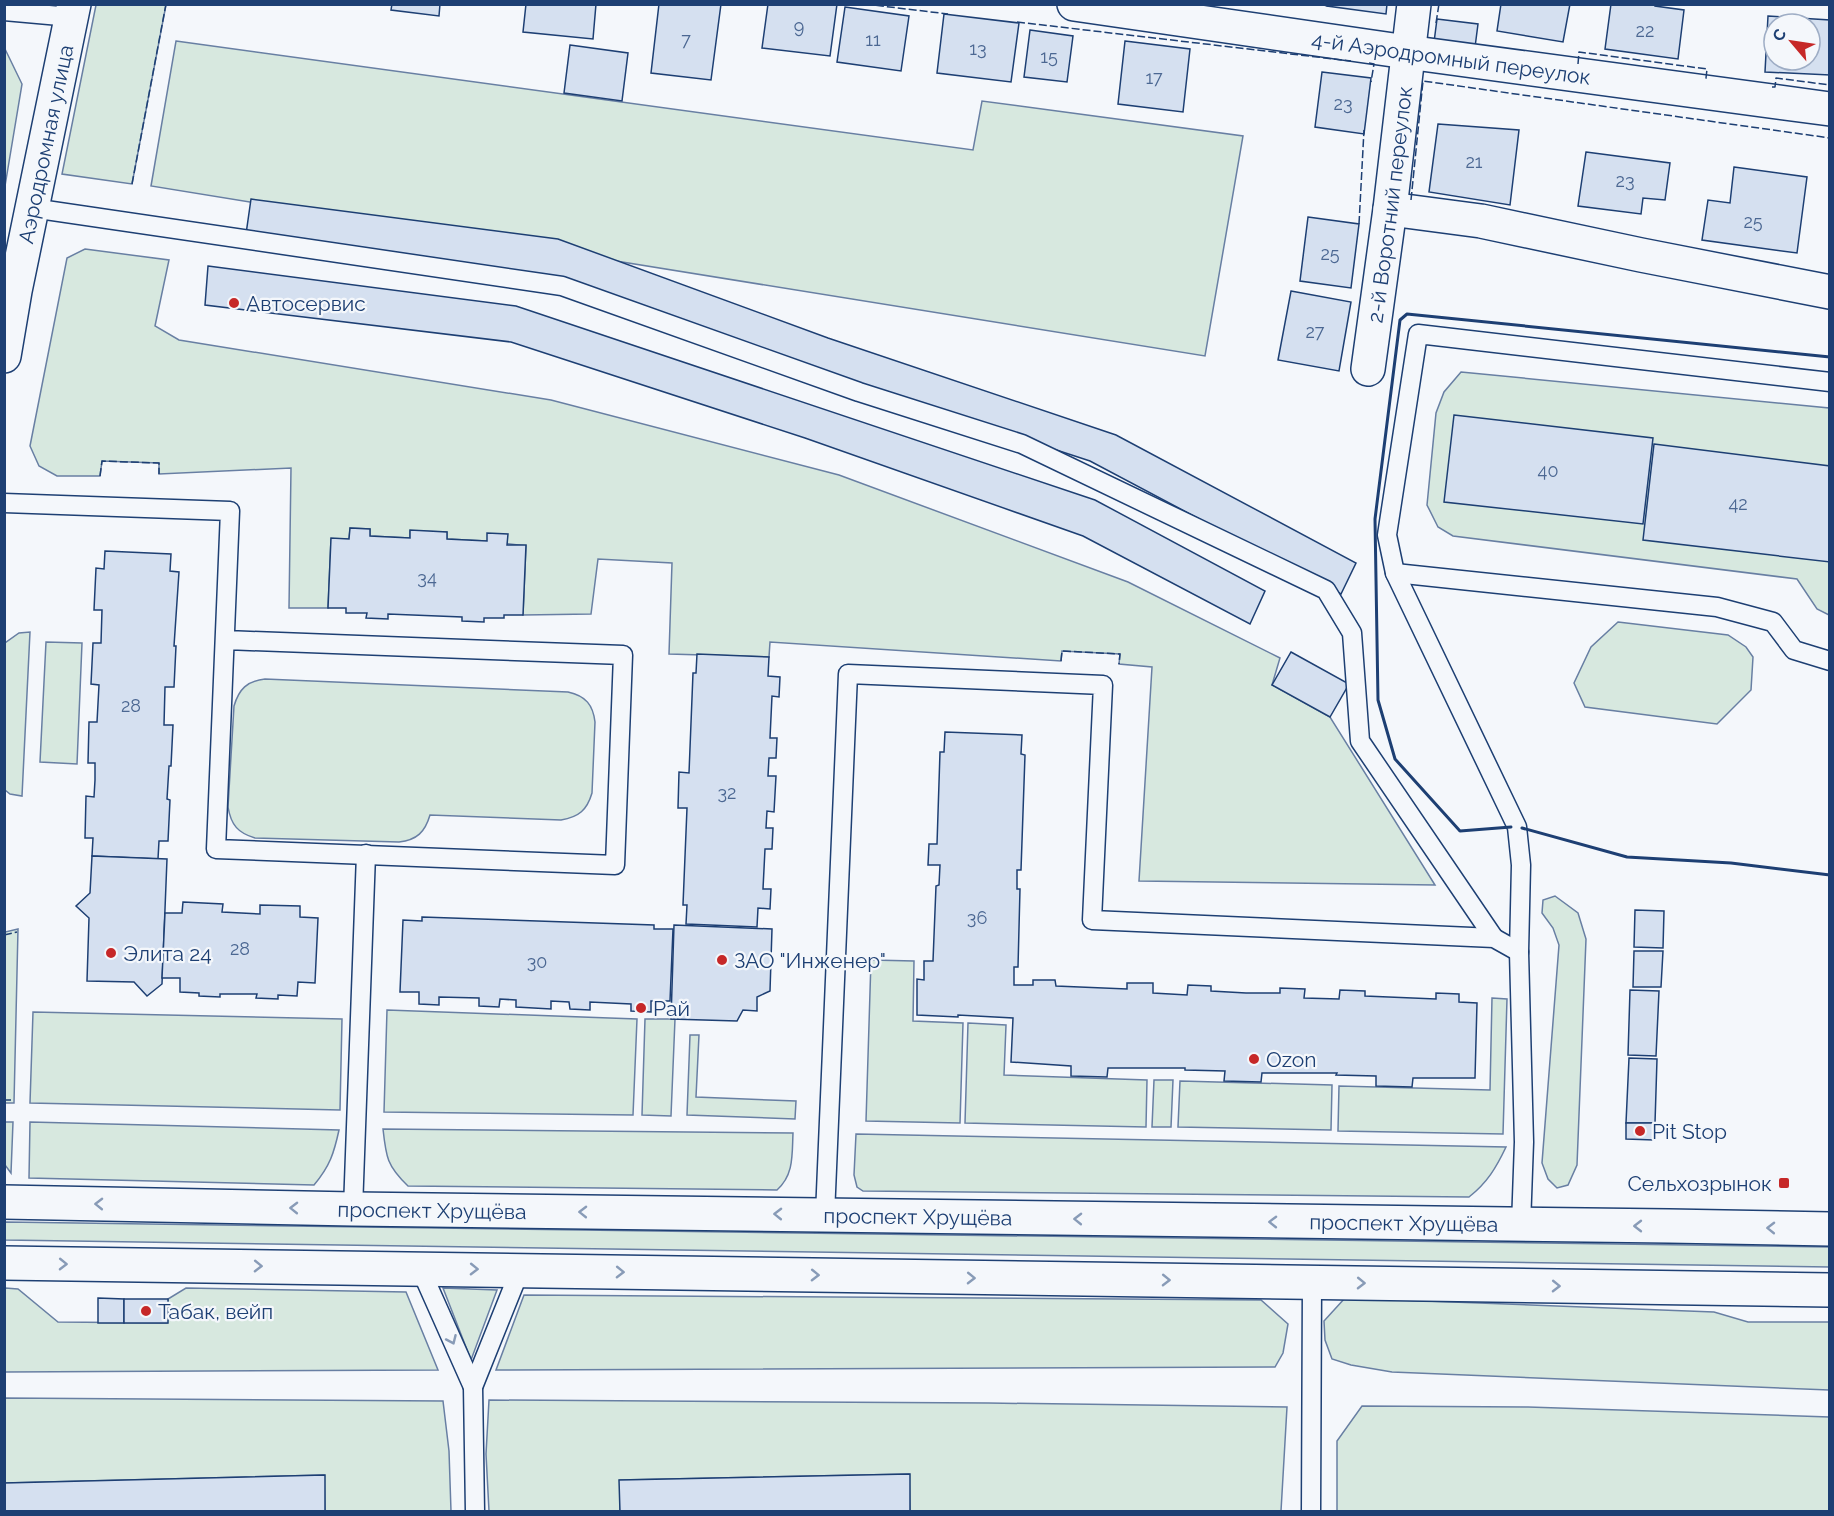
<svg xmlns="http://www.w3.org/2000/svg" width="1834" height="1516" font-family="Raleway,sans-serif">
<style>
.green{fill:#d7e8df;stroke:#687fa3;stroke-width:1.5}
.building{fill:#d5e0f0;stroke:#1d3f73;stroke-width:1.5;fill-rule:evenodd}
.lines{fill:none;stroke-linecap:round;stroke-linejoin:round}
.lane-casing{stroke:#1d3f73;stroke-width:21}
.street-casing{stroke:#1d3f73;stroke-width:36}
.secondary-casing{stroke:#1d3f73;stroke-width:36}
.primary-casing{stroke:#1d3f73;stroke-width:36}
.lane{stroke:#f4f7fb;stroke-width:18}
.street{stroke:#f4f7fb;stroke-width:33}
.secondary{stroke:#f4f7fb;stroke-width:33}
.primary{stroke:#f4f7fb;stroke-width:33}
.fence{stroke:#1d3f73;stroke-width:1.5;stroke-dasharray:8 3;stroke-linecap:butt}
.wall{stroke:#1d3f73;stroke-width:3}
.oneway{stroke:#889bb7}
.poi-dot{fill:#c62828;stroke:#f4f7fb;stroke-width:2}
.labels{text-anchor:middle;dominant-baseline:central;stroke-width:4.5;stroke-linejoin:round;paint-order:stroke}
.number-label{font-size:18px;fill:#4b6792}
.street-label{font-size:21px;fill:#1d3f73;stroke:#f4f7fb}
.poi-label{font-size:21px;fill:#1d3f73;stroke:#f4f7fb;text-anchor:start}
</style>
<rect width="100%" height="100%" fill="#f4f7fb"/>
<!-- green -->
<g class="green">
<polygon points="96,5 166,5 132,184 62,174"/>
<polygon points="176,41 973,150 982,101 1243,136 1205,356 151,186"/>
<polygon points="5,49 22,84 5,186"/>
<polygon points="85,249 169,260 155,326 179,340 551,400 839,475 1128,582 1280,658 1272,685 1330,717 1435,885 1139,881 1152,667 1119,664 1120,654 1062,651 1061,661 770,642 769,657 669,654 672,563 598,559 591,614 523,615 526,546 487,541 447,539 447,532 410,531 410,538 370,536 370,529 350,528 349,539 331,539 328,608 289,608 291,468 159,474 159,463 102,461 100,476 57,476 39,466 30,446 67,258"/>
<polygon points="1461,372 1829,408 1829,615 1817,609 1797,579 1453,536 1438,527 1427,505 1436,413 1444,392"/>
<polygon points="1618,622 1728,635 1746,647 1753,657 1751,690 1717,724 1585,707 1574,683 1591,647"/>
<polygon points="30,632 22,796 10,794 5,790 5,643 19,633"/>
<polygon points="46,642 82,643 77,764 40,762"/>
<path d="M265,679L568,692C586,696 593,705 595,722L592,793C587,810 579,817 561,820L430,815C425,832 417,840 399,842L255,838C238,833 231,825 228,807L234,706C239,689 247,681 265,679Z"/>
<polygon points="1555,896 1578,913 1586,939 1577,1165 1568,1185 1557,1188 1548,1179 1542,1163 1559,945 1553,928 1542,913 1543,900"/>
<polygon points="18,929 14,1103 5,1103 5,932"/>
<polygon points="871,960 914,961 913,1021 963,1023 960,1123 866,1121"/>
<polygon points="1492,998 1507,999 1503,1134 1338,1131 1339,1086 1490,1090"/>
<polygon points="387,1010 637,1019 633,1115 384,1112"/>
<polygon points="33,1012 342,1019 340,1110 30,1103"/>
<polygon points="645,1019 675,1019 671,1116 642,1115"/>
<polygon points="968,1023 1006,1025 1004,1075 1147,1080 1146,1127 965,1123"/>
<polygon points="690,1035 699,1035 696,1097 796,1101 795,1119 687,1115"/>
<polygon points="1154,1080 1173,1080 1171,1127 1152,1127"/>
<polygon points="1180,1081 1332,1085 1331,1130 1178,1127"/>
<polygon points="5,1122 13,1122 11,1173 5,1165"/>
<path d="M30,1122L339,1130C334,1153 330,1166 314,1185L29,1178Z"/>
<path d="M383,1129L793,1133C792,1155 794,1175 777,1190L408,1186C387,1166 386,1157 383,1129Z"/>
<path d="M856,1134L1506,1147C1496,1168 1487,1183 1469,1197L863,1191L857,1187L854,1175Z"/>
<polygon points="5,1222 1829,1247 1830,1267 5,1240"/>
<polygon points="5,1288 18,1289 58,1322 167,1323 168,1299 186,1288 406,1292 438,1370 5,1372"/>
<polygon points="443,1288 497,1290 471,1360"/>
<polygon points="524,1295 1261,1300 1288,1324 1283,1353 1275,1367 496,1370"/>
<polygon points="1345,1298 1714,1312 1748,1322 1829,1322 1829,1390 1392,1372 1351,1365 1332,1359 1325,1340 1324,1321"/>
<polygon points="4,1398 443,1401 449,1451 451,1511 325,1511 324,1475 5,1483"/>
<polygon points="489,1400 988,1403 1287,1407 1281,1511 910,1511 909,1474 620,1480 620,1511 489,1511 486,1454"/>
<polygon points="1362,1406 1528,1407 1829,1417 1829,1511 1337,1511 1337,1441"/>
</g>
<!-- building -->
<g class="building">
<polygon points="392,4 440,4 439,16 391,10"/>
<polygon points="526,4 596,4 593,39 523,32"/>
<polygon points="659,4 721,4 711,80 651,73"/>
<polygon points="768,4 837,4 830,56 762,48"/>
<polygon points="1327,4 1387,4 1386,14 1327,6"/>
<polygon points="1501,4 1570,4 1563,42 1497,31"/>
<polygon points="1611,4 1655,4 1655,6 1684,10 1678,59 1605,49"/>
<polygon points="845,7 909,16 901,71 837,62"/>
<polygon points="944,14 1019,23 1011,82 937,73"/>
<path d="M1768,16L1830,20V75L1765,72ZM1774,24H1810V60H1774Z"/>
<polygon points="1437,19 1478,24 1474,55 1433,50"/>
<polygon points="1030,30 1073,36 1067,82 1024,77"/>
<polygon points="1125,41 1190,49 1183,112 1118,104"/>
<polygon points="570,45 628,53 622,101 564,93"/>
<polygon points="1322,72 1371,78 1364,134 1315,127"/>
<polygon points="1438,124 1519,130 1510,205 1429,192"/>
<polygon points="1586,152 1670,163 1665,200 1643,198 1641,214 1578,206"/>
<polygon points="1734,167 1807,177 1797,253 1702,240 1708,200 1730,203"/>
<polygon points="251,199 558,239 828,338 1116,435 1356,563 1341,594 1090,461 815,371 578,286 246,234"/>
<polygon points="1308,217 1359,224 1351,288 1300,281"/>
<polygon points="208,266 516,306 1095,500 1265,591 1250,624 1083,536 805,438 511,342 205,305"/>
<polygon points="1291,291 1351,302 1339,371 1278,360"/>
<polygon points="1454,415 1653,438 1643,524 1444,502"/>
<polygon points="1654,444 1830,466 1830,562 1643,540"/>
<polygon points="350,528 370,529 370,536 410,538 410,530 447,532 447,539 487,541 487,533 508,534 507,545 526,545 523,615 504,615 504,618 484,618 484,622 462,621 462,617 388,614 388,619 366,618 367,613 346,613 346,608 328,608 331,538 349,539"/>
<polygon points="105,551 171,554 170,571 179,572 174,646 176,646 174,687 165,687 164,725 173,725 171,766 169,766 167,799 170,800 168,841 159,841 158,859 92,856 93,838 85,838 86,796 94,797 95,780 95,763 88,763 89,722 97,722 99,685 91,684 93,643 101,643 102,610 94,610 96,568 104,569"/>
<polygon points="1291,652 1349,684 1330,717 1272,685"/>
<polygon points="697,654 769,657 768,676 780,677 779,697 772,696 770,738 777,738 776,758 769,758 768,776 776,776 774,812 767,811 766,828 773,828 772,849 765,849 763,889 771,889 770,909 758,908 757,927 686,924 687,905 683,905 687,808 678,808 679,772 689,773 693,673 696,673"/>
<polygon points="945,732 1022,735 1021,754 1025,755 1021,870 1017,870 1017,889 1020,889 1018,967 1014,967 1014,985 1033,985 1033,980 1055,980 1056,986 1127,989 1127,983 1153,983 1153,993 1187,995 1188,985 1211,986 1211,991 1246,993 1280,993 1280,988 1305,989 1304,998 1339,999 1340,990 1365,991 1365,996 1436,999 1436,993 1459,994 1459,1002 1477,1003 1475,1078 1413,1078 1412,1087 1376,1086 1376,1076 1336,1075 1337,1073 1262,1073 1261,1082 1224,1081 1225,1071 1185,1070 1185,1068 1108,1068 1107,1077 1071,1076 1071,1066 1011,1062 1013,1018 958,1015 958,1017 917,1015 917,979 924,980 924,961 933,961 936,886 939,885 940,865 928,865 929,844 937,844 940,752 944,752"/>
<polygon points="92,856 167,859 162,984 147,996 134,982 87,981 89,918 76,906 90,893"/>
<polygon points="183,902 223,904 222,912 260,914 260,905 300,906 300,917 318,918 315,983 298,982 297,996 278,995 278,999 256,998 257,994 220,994 220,997 199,996 199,993 180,992 180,978 162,978 165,913 182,913"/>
<polygon points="1635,910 1664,911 1663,948 1634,947"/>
<polygon points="422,917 654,925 654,929 673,929 670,1001 651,1001 651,1012 631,1011 631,1004 590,1002 590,1010 570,1009 569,1002 551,1001 551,1009 516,1007 516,1000 500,999 499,1007 479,1006 479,998 439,997 439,1005 419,1004 419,992 400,992 403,920 422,921"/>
<polygon points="674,925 772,929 770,991 757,997 757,1011 743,1010 737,1021 671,1019"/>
<polygon points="1634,951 1663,951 1661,987 1633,987"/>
<polygon points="1630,990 1659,991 1656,1056 1628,1055"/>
<polygon points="1629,1058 1657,1059 1655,1123 1626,1123"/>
<polygon points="1626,1123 1655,1123 1654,1140 1626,1139"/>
<polygon points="98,1298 124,1299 124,1323 98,1323"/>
<rect x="124" y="1299" width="44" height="24"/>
<polygon points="910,1474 910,1512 620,1512 619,1480"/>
<polygon points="325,1475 325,1512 4,1512 4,1483"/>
</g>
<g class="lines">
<!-- lane casing -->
<g class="lane-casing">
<g id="lane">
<polyline points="4,11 71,17"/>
<polyline points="32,208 562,286 859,392 1022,444 1326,590 1352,633 1360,741 1494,938"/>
<polyline points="4,503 230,511 216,849 615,865 623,655 226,640"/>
<polyline points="1395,573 1717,607 1773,622 1794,650 1830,661"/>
<polyline points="353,1209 366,854"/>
<polyline points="825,1215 848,674 1103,685 1092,920 1494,938 1519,952"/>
<polyline points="1521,1225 1524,1142 1519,952 1521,865 1517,827 1395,573 1387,535 1418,334 1830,382"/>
<polyline points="420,1268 473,1387"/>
<polyline points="475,1512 473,1387 520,1270"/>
<polyline points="1311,1512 1312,1282"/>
</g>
</g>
<!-- street casing -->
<g class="street-casing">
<g id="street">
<path id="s1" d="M1074,4L1407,52L1830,109"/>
<polyline points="1390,209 1481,221 1641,255 1830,292"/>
<path id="s2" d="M1368,369L1390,209L1414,4"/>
</g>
</g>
<!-- secondary casing -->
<g class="secondary-casing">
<g id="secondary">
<path id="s3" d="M4,356L15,291L74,4"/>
</g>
</g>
<!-- primary casing -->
<g class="primary-casing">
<g id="primary">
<path id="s4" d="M4,1202L353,1209L1669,1226L1830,1229"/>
<polyline points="4,1263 1830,1290"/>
</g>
</g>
<!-- lane -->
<use href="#lane" class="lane"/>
<!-- street -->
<use href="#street" class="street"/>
<!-- secondary -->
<use href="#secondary" class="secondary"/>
<!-- primary -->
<use href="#primary" class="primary"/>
<!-- fence -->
<g class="fence">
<polyline points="865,4 948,14"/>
<polyline points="1314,4 1329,6"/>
<polyline points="1017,22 1351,61"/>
<polyline points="1436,23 1439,4"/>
<polyline points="1369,63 1374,64 1371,82"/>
<polyline points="1578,64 1579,52 1707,69 1706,78 1709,78"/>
<polyline points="1772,87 1775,87 1776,78 1830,85"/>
<polyline points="132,184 166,4"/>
<polyline points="1411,200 1423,81 1830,138"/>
<polyline points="1359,224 1364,130"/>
<polyline points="100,476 102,461 159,463 159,474"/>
<polyline points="1061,661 1062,651 1120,654 1119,664"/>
<polyline points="4,935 17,932"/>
<polyline points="4,1100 11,1100"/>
</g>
<!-- wall -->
<g class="wall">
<polyline points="1511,827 1460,831 1395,759 1378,700 1375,519 1400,320 1407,314 1830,357"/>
<polyline points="1522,828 1627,857 1731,863 1830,875"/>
</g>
</g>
<!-- one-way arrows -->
<defs><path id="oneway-chevron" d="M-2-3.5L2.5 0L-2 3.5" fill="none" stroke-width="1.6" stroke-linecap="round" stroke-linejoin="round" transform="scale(1.5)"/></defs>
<g class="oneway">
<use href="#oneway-chevron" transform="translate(99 1204) rotate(-179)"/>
<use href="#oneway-chevron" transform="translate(294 1208) rotate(-179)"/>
<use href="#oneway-chevron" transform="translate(583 1212) rotate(-179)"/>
<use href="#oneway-chevron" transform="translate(778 1214) rotate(-179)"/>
<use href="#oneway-chevron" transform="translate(1078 1219) rotate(-179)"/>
<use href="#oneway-chevron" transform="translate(1273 1222) rotate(-179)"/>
<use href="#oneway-chevron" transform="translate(1638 1226) rotate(-180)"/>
<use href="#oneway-chevron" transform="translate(1771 1228) rotate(-179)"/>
<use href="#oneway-chevron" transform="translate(63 1264) rotate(1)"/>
<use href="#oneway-chevron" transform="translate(258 1266) rotate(1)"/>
<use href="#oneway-chevron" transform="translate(474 1269) rotate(1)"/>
<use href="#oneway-chevron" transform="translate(620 1272) rotate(1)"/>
<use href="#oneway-chevron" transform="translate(815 1275) rotate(1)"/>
<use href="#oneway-chevron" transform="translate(971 1278) rotate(1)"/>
<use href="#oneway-chevron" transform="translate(1166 1280) rotate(1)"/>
<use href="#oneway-chevron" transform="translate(1361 1283) rotate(1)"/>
<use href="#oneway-chevron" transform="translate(1556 1286) rotate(1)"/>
<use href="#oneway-chevron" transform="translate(452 1340) rotate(66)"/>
</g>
<!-- markers -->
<g class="poi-dot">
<circle cx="234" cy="303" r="6"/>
<circle cx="111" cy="953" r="6"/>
<circle cx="722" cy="960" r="6"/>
<circle cx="641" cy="1008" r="6"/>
<circle cx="1254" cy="1059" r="6"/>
<circle cx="1640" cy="1131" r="6"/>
<rect x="1778" y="1177" width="12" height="12" rx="3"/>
<circle cx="146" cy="1311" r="6"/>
</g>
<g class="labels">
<!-- number labels -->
<g class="number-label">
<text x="799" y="26">9</text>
<text x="1645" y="30">22</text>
<text x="686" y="39">7</text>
<text x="873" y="39">11</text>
<text x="978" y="48">13</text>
<text x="1049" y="56">15</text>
<text x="1154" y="77">17</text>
<text x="1343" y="103">23</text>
<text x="1474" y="161">21</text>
<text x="1625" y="180">23</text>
<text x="1753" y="221">25</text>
<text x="1330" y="253">25</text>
<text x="1315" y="331">27</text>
<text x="1548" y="470">40</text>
<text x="1738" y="503">42</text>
<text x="427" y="577">34</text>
<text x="131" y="705">28</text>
<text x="727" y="792">32</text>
<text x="977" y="917">36</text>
<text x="240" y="948">28</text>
<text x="537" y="961">30</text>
</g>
<!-- street labels -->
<g class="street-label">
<text stroke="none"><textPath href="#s1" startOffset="381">4-й Аэродромный переулок</textPath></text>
<text stroke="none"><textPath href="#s3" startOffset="216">Аэродромная улица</textPath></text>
<text stroke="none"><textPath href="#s2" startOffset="166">2-й Воротний переулок</textPath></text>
<text stroke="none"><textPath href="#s4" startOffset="428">проспект Хрущёва</textPath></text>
<text stroke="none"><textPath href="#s4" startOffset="914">проспект Хрущёва</textPath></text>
<text stroke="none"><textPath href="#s4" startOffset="1400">проспект Хрущёва</textPath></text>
</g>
<!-- poi labels -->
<g class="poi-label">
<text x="246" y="303">Автосервис</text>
<text x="123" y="953">Элита 24</text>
<text x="734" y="960">ЗАО "Инженер"</text>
<text x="653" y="1008">Рай</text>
<text x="1266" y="1059">Ozon</text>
<text x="1652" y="1131">Pit Stop</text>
<text x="1772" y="1183" text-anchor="end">Сельхозрынок</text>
<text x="158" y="1311">Табак, вейп</text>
</g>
</g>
<!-- border -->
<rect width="1834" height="1516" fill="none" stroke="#1d3f73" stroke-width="12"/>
<!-- north arrow -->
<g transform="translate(1792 42) rotate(299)"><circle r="28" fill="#f4f7fb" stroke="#9eadc5" stroke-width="1.5"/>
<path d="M0-4.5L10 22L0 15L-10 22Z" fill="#c62828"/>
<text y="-9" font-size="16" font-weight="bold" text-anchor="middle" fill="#1d3f73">С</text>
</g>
</svg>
